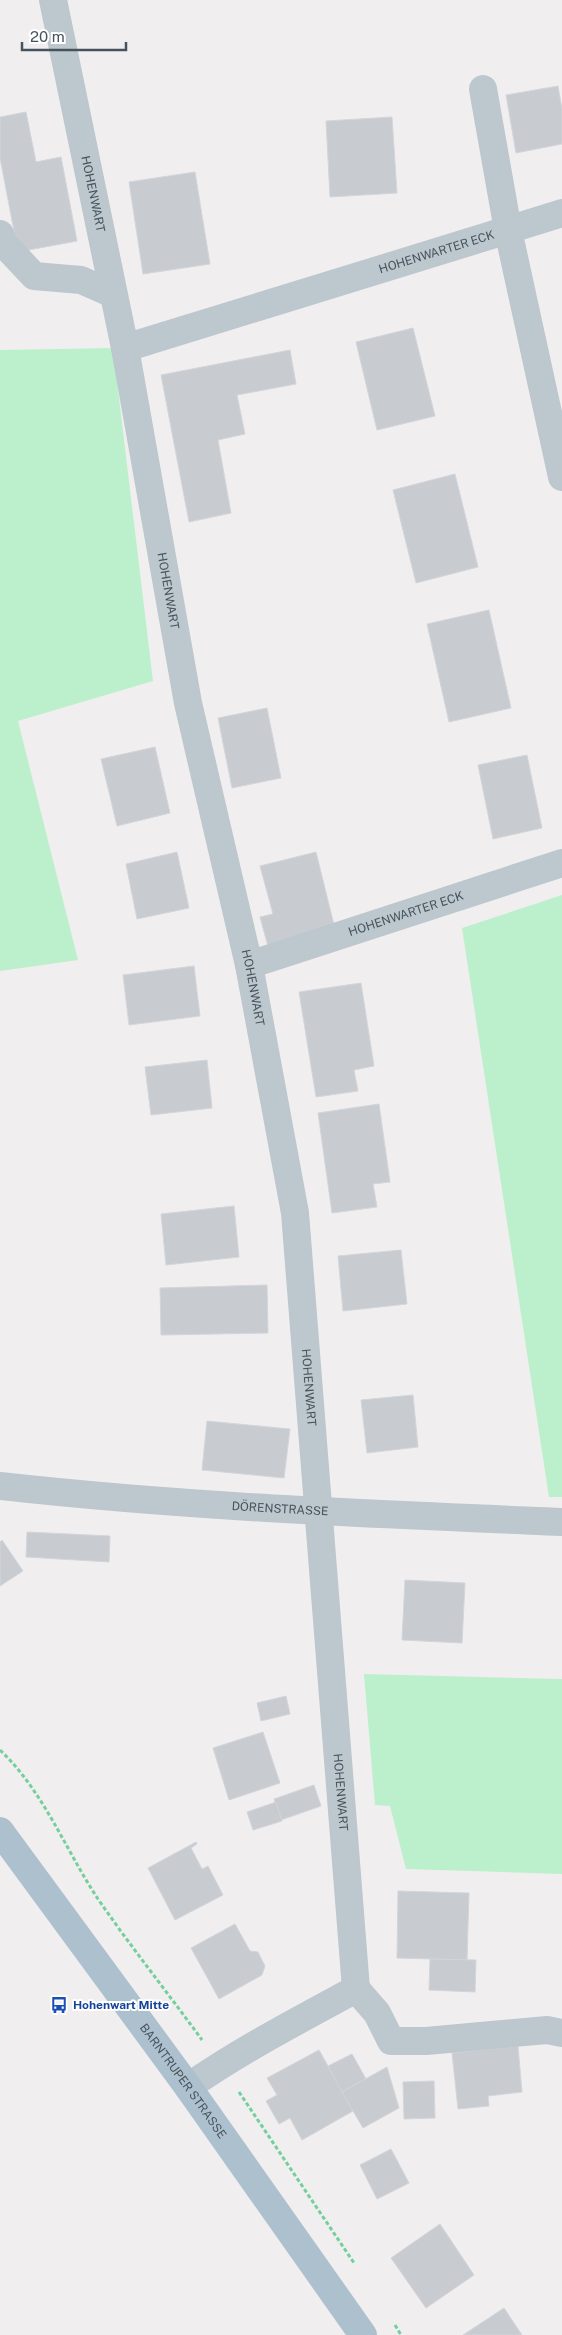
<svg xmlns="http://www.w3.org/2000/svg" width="562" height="2335" font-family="'Public Sans',sans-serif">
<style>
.green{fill:#bcf0cc}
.building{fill:#c8ccd1;stroke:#d2d5da}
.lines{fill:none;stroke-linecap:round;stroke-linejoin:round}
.path{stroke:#73cf9b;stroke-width:3;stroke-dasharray:4 2.5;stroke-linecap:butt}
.minor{stroke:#bcc7ce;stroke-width:28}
.major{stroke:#adc0ce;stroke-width:28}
.labels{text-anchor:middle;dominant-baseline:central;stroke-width:4;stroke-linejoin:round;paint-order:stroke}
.street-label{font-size:12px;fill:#46535d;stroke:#fff}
.transit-label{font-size:12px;font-weight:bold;fill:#164399;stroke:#fff;text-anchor:start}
</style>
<rect width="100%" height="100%" fill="#f1eeef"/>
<!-- green -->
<g class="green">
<polygon points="113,348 153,681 18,721 78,960 0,971 0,350"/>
<polygon points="562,895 562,1497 549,1497 462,928"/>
<polygon points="364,1674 562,1679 562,1874 406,1869 390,1806 375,1805"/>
</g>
<!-- building -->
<g class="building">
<polygon points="558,86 562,109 562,144 516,153 506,95"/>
<polygon points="26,112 36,162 61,157 77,241 18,252 0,158 0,117"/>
<polygon points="392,117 397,193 330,197 326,121"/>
<polygon points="195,172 210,264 143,274 129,182"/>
<polygon points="413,328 435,416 377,430 356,342"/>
<polygon points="290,350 296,384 237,395 245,434 218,440 231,513 189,522 161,375"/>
<polygon points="455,474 478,567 416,583 393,490"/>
<polygon points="489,610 511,708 449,722 427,624"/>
<polygon points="267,708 281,778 232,788 218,718"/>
<polygon points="155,747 170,813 117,826 101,759"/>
<polygon points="527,755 542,828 493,839 478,765"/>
<polygon points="177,852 189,908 137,919 126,864"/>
<polygon points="316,852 336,933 269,950 260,917 273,914 260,866"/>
<polygon points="194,966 200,1016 129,1025 123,975"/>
<polygon points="361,983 374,1066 354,1070 358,1091 316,1097 299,992"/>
<polygon points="207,1060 212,1108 151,1115 145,1067"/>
<polygon points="379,1104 390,1182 373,1184 377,1207 332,1213 318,1113"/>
<polygon points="234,1206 239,1257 166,1265 161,1214"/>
<polygon points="401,1250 407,1304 343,1311 338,1256"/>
<polygon points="267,1285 268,1333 161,1335 160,1288"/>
<polygon points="413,1395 418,1447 367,1453 361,1400"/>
<polygon points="207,1421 290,1429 284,1478 202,1470"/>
<polygon points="27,1532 110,1536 109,1562 26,1557"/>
<polygon points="2,1540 23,1571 0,1586 0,1542"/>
<polygon points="405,1580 465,1583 462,1643 402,1640"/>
<polygon points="286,1696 290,1714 261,1721 257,1703"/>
<polygon points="263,1732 280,1783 229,1800 213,1748"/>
<polygon points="314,1785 321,1806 281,1820 274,1799"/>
<polygon points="276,1802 282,1821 253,1830 247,1812"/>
<polygon points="196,1842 197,1844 191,1848 202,1869 208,1866 223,1895 175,1920 148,1868"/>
<polygon points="398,1891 469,1893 467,1960 397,1958"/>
<polygon points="235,1924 250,1951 258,1952 265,1966 262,1975 219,1999 191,1948"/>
<polygon points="430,1959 476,1960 475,1992 429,1990"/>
<polygon points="518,2046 522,2092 488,2096 489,2106 458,2109 452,2053"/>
<polygon points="319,2050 353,2111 302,2140 290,2118 279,2124 266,2101 277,2095 267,2078"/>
<polygon points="352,2054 366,2079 342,2092 328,2066"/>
<polygon points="387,2067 399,2108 363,2128 342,2092"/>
<polygon points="434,2081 435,2118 404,2119 403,2082"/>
<polygon points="391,2149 409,2183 377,2199 360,2165"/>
<polygon points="440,2224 474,2275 426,2308 391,2258"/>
<polygon points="504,2308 522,2335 463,2335"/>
</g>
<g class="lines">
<!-- path -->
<g class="path">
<path d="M0,1750C44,1792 65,1849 98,1899C131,1947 168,1993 202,2040"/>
<polyline points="239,2092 354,2263"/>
<polyline points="395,2325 401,2335"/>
</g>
<!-- minor -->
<g class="minor">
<path id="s1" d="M53,0L125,348L188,703L249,965L295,1213L356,1989"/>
<polyline points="483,89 508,230 562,213"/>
<polyline points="0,234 4,244 34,276 81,280 113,294"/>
<path id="s2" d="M125,348L508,230L562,477"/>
<path id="s3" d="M249,965L562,863"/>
<path id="s4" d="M0,1486C187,1507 374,1514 562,1522"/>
<path d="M188,2087C241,2050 299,2020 356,1989L377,2013L391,2041H426L547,2030L562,2033"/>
</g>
<!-- major -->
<path class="major" id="s5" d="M0,1831L188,2087L363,2335"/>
</g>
<!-- icons -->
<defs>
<g id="bus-bare" transform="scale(1.35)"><path d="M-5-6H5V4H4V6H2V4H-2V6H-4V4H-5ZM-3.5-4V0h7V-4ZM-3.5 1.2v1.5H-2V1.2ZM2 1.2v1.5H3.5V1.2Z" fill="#1a4fb4" stroke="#fff" stroke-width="2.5" paint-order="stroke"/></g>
</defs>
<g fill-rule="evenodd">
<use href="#bus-bare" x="59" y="2005"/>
</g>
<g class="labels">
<!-- street labels -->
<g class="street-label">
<text stroke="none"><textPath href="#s1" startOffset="198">HOHENWART</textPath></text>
<text stroke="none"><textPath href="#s2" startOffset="326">HOHENWARTER ECK</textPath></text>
<text stroke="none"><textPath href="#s1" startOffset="602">HOHENWART</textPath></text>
<text stroke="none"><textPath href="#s3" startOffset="165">HOHENWARTER ECK</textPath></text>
<text stroke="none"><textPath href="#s1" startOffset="1008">HOHENWART</textPath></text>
<text stroke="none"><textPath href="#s1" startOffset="1412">HOHENWART</textPath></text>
<text stroke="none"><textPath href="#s4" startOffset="281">DÖRENSTRASSE</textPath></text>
<text stroke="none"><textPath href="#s1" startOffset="1818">HOHENWART</textPath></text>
<text stroke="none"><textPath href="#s5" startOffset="310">BARNTRUPER STRASSE</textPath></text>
</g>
<!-- transit labels -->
<g class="transit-label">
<text x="73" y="2005">Hohenwart Mitte</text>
</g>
</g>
<!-- scale -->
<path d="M22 42v8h104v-8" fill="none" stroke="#46535d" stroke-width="2.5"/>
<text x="30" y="42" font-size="15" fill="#46535d" stroke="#ffffff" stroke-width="4" paint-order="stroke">20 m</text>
</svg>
